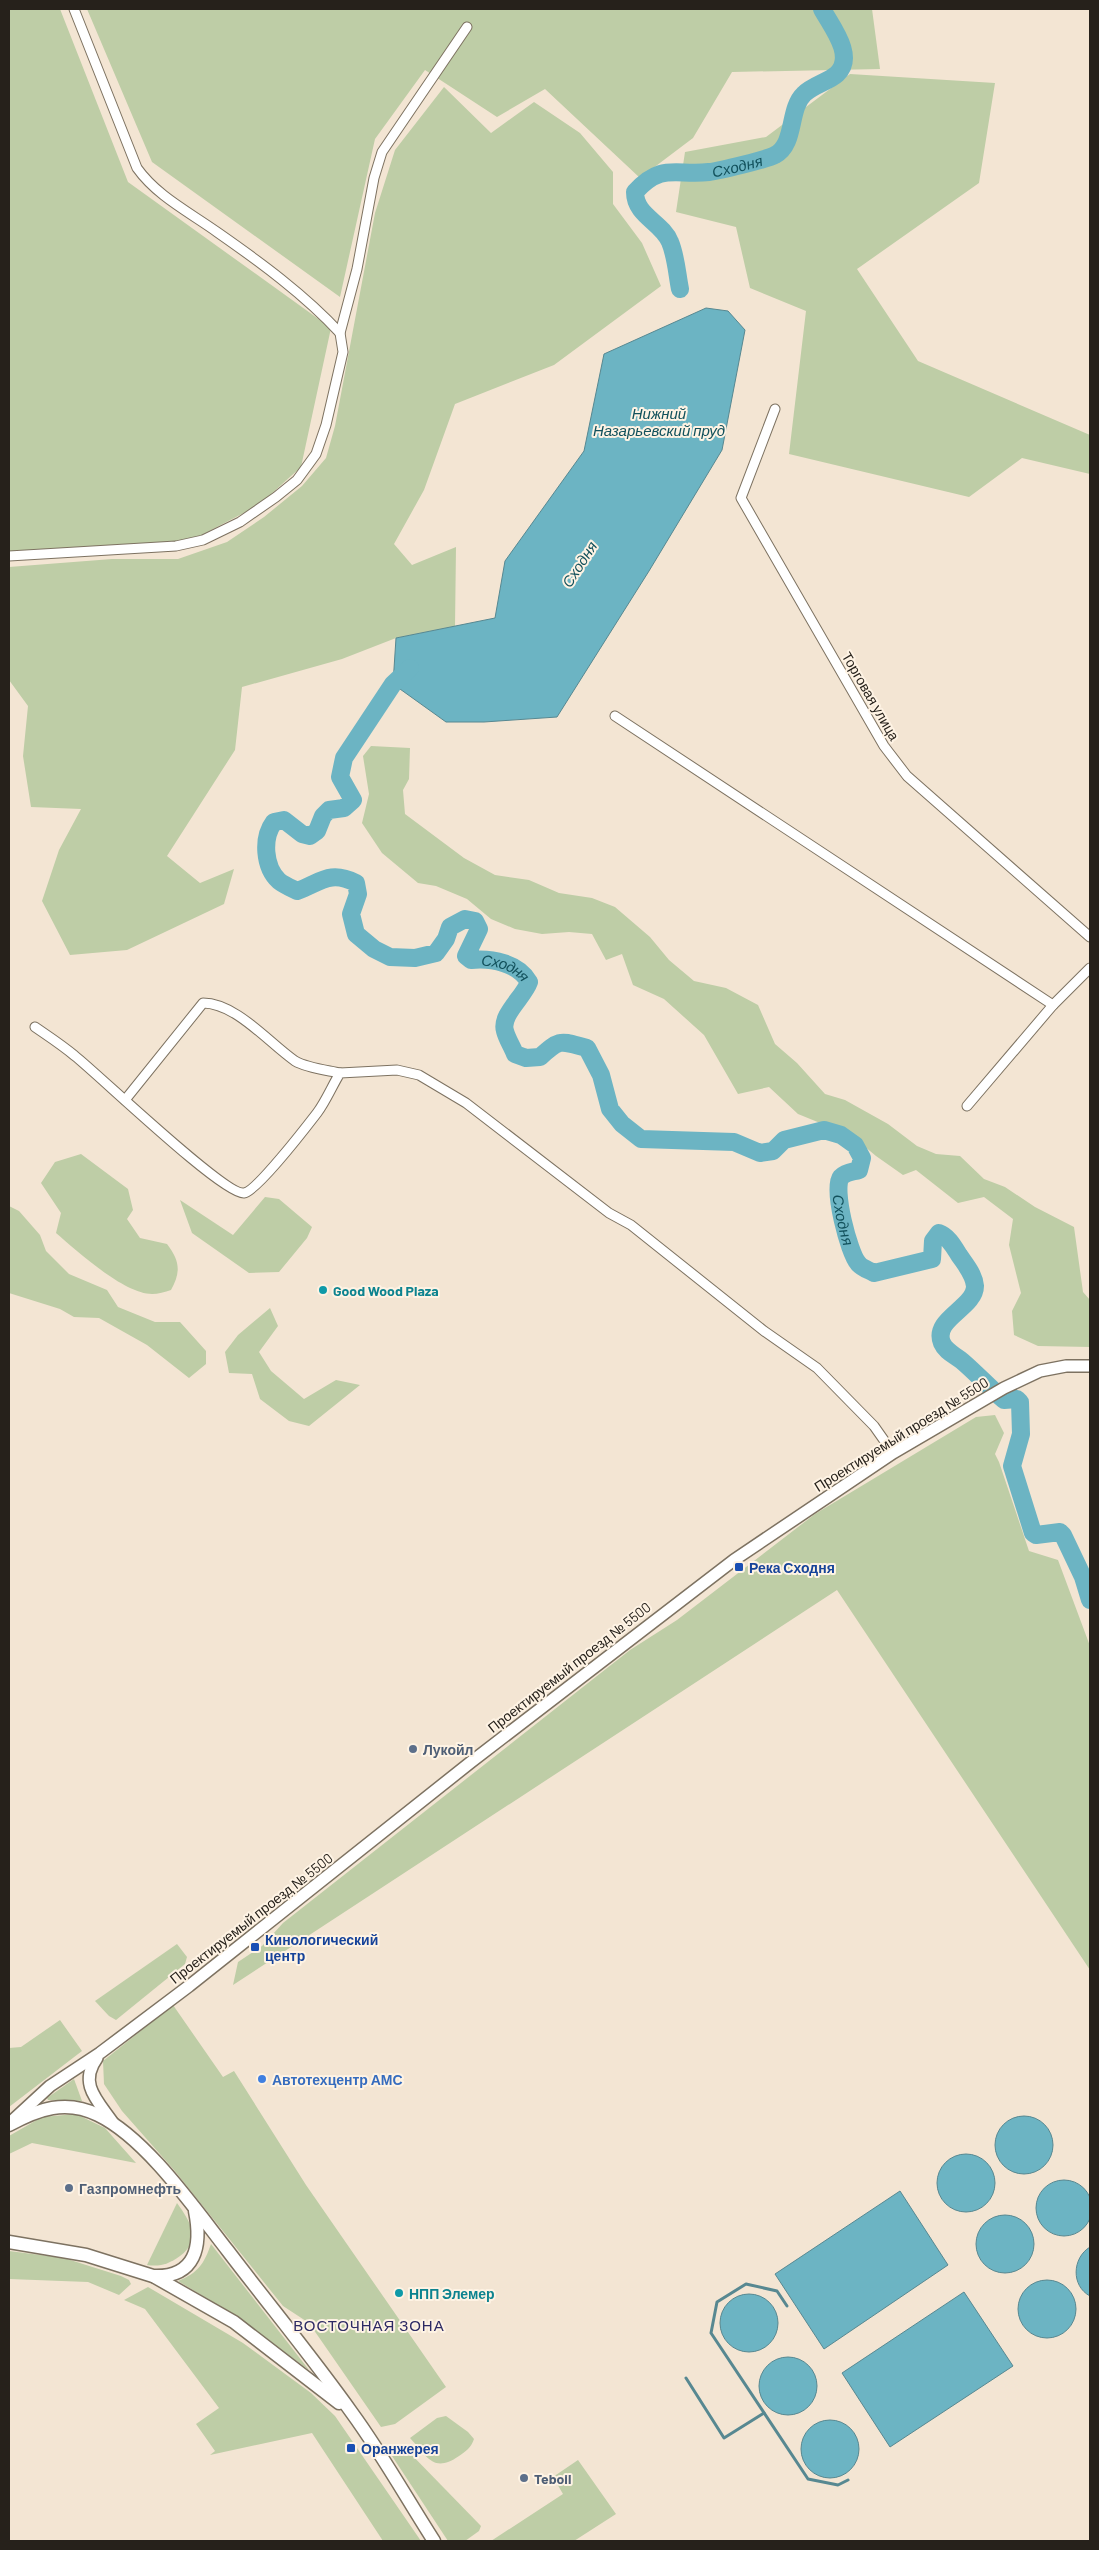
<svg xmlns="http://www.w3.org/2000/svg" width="1099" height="2550" font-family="Barlow,sans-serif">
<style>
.green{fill:#becda6}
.water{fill:#6cb4c3;stroke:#578891}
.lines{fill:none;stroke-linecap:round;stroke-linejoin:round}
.stream{stroke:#578891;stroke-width:3}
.river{stroke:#6cb4c3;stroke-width:18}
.minor-casing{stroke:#7d7261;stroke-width:11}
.tertiary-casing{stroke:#7d7261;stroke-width:14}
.secondary-casing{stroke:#7d7261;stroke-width:15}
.minor{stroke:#fff;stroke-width:9}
.tertiary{stroke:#fff;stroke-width:11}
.secondary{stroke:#fff;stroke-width:12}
.culture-dot{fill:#0f9aa8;stroke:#fef3e4;stroke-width:2}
.transit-dot{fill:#1a4fb4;stroke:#fef3e4;stroke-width:2}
.service-dot{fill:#5c6f8a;stroke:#fef3e4;stroke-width:2}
.shop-dot{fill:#3f7fe0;stroke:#fef3e4;stroke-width:2}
.labels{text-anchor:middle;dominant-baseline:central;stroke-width:4;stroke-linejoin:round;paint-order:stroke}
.street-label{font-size:14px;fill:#26211b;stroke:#fef3e4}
.culture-label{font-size:14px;font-weight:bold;fill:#0d838f;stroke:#fef3e4;text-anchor:start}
.transit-label{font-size:14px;font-weight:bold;fill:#164399;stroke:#fef3e4;text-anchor:start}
.service-label{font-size:14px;font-weight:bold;fill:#4e5e75;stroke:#fef3e4;text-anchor:start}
.shop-label{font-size:14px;font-weight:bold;fill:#366cbe;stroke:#fef3e4;text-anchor:start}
.water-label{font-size:15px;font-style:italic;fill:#12515c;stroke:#fef3e4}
.neighbourhood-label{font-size:15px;letter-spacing:1px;fill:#2d2a64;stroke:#fef3e4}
</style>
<rect width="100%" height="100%" fill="#f3e5d3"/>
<!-- green -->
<g class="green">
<polygon points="9,9 60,9 128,182 331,328 301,467 259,505 188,542 9,552"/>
<polygon points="87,9 872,9 880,69 732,72 693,138 640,178 545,89 497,117 425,70 375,139 340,297 152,162"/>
<polygon points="850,74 995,83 979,183 857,269 918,361 1090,435 1090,474 1022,458 969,497 789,454 806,311 750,288 736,227 676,212 685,152 766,137"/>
<polygon points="444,87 491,133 534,102 580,133 613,172 613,204 642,243 661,286 554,365 455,404 424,490 394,544 412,565 456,547 455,626 396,638 342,659 242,687 235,750 167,856 200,883 234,869 224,904 127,950 70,955 42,901 59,850 81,809 31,807 23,756 28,706 9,680 9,567 112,559 178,559 227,542 264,517 302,486 326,458 335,426 375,213 395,150"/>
<polygon points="371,746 410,748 409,779 403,790 405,814 464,858 495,875 529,880 559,893 592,898 615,907 650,937 669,960 694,981 726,988 758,1005 775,1044 797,1063 825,1094 845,1100 888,1124 917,1146 936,1154 960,1156 984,1179 1005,1187 1035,1207 1074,1227 1083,1292 1090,1300 1090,1347 1038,1346 1014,1335 1012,1311 1021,1293 1009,1245 1013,1219 984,1197 958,1203 916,1170 903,1175 876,1156 852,1136 798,1114 769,1087 738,1094 704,1035 664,999 633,985 622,954 606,960 592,934 569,932 542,934 515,929 491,919 467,899 436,886 418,883 382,853 362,823 369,794 363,756"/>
<path d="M81,1154L128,1189L133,1210L127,1219L140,1238L167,1244C180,1261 181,1272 171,1290C165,1292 158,1294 152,1294C124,1294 77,1251 56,1233L61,1213L41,1183L55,1162Z"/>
<polygon points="265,1197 279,1199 312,1227 307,1238 279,1272 249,1273 192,1233 180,1200 233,1235"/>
<polygon points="9,1206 19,1211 40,1235 46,1251 69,1274 107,1290 118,1307 155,1322 180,1322 206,1351 206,1364 189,1378 147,1345 99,1318 74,1317 60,1309 9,1293"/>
<polygon points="270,1308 278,1326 259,1352 271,1371 304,1399 336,1380 360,1385 309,1426 289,1421 260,1399 252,1374 229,1373 225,1352 238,1335"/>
<polygon points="995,1415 1004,1433 995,1454 999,1462 1029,1551 1058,1560 1090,1646 1090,1970 837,1590 233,1985 238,1962 262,1946 283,1923 630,1650 677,1620 815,1514 976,1417"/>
<polygon points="177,1944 187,1957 185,1964 116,2020 109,2016 95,2001"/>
<polygon points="173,2005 223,2077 234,2071 306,2185 446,2387 395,2424 381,2427 309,2323 283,2306 174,2170 122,2111 104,2084 103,2061"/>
<polygon points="60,2020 82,2051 9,2107 9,2048 21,2047"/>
<polygon points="74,2079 82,2101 48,2100 47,2098"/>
<polygon points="76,2114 105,2128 136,2163 32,2143 9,2154 9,2136 42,2117"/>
<path d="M177,2203C190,2221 202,2240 180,2256C169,2264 160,2267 147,2265Z"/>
<path d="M211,2244L309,2370L223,2308L178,2281C198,2273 204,2264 211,2244Z"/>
<polygon points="9,2251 64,2258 121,2276 129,2280 131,2284 119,2295 88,2282 9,2279"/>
<polygon points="148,2287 243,2343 311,2393 335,2416 421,2541 383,2541 312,2433 210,2455 215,2451 196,2424 219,2408 145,2309 124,2300"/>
<path d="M446,2416L468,2432L474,2439C471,2448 466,2451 459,2456C433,2474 427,2456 410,2438L437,2418Z"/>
<polygon points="398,2446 406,2449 481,2526 479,2531 465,2541 448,2541 392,2456 393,2450"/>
<polygon points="578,2460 616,2514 574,2541 491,2541 563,2494 553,2477"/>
</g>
<!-- water -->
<g class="water">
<polygon points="706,308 728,311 745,330 722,450 649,571 557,717 484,722 446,722 393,684 396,638 495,618 505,561 584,451 604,354"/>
<circle cx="1024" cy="2145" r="29"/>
<circle cx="966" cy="2183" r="29"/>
<circle cx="1064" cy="2208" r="28"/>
<polygon points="900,2191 948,2265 824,2349 775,2274"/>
<circle cx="1005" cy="2244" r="29"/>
<path d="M1090,2247V2296C1071,2286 1072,2258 1090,2247Z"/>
<circle cx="1047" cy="2309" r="29"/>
<polygon points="964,2292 1013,2366 890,2447 842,2373"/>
<circle cx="749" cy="2323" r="29"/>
<circle cx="788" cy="2386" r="29"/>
<circle cx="830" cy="2449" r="29"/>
</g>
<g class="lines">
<!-- stream -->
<g class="stream">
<polyline points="787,2306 777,2291 746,2284 717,2302 711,2333 808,2479 838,2485 848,2480"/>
<polyline points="686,2378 724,2438 764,2413"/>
</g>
<!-- river -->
<g class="river">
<path id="s1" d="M680,289C677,274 676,256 670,242C662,222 635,216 635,192C662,162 676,176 709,172C719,171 768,159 775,155C796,144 788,109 804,94C813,85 828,82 837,74C856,56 831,26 822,9"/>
<path id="s2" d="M410,668L393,684L344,758L340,777L353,800L344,808L329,810L323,816L317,831L310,836L302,834L284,820L274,822C262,838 264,867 279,881C284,885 291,888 297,891C321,882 330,870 356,883L358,894L351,914L356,934L374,949L390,957L415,958L436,953L446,939L450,927L465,919L475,921L479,929L466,956L471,960C492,958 518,963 529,982C524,997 500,1015 505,1031C507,1039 512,1046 515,1054L526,1058L540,1057C561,1038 560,1041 587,1048L601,1075L610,1109L622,1124L641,1139L734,1142L760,1153L773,1151L784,1140L824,1130L841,1135L855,1145L862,1158L859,1170C852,1172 846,1172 841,1177C832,1188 849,1253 858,1263C861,1268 869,1270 874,1273L932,1259L933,1241L939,1233C948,1236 954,1247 959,1255C965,1264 974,1274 975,1286C975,1308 932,1319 942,1343C946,1352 955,1355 962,1361C976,1373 990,1388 1004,1400L1017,1399L1020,1402L1021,1434L1012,1466L1033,1533L1036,1535L1060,1532L1063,1535L1083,1577L1090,1600"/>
</g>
<!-- minor casing -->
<g class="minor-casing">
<g id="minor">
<path d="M74,9L137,168C157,196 189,212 217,232C260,262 305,295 340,333"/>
<polyline points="775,409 741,498 884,746 907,776 1090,937"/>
<polyline points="9,556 176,546 203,540 240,522 276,497 297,480 316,454 326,425 343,352 340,333 357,269 374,178 382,152 467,27"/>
<polyline points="615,716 1053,1005"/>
<path d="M35,1027C48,1036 62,1045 75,1056C99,1075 225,1196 244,1193C256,1192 307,1126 317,1113C326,1101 332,1086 340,1073L397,1070L419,1075L466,1103L609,1213L631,1225L764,1331L817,1368L874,1426L893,1453"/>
<path d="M125,1100L203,1003C236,1003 269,1043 295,1061C307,1068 326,1070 340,1073"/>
<polyline points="967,1106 1053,1005 1090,968"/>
</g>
</g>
<!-- tertiary casing -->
<g class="tertiary-casing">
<g id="tertiary">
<path d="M97,2058C78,2084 98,2101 113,2123"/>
<polyline points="12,2121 50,2086 100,2053 189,1986 471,1762 734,1560 893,1453 1004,1388 1040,1371 1066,1366 1090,1366"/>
</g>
</g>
<!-- secondary casing -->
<g class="secondary-casing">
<g id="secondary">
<path d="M9,2125C38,2109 66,2099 98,2115C146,2138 195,2209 228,2251C269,2305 313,2358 352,2413C382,2454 407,2499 434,2541"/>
<path d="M9,2242L86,2255L153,2276C196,2278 202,2246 195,2211"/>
<polyline points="155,2277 234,2322 339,2403"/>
</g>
</g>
<!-- minor -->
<use href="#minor" class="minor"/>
<!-- tertiary -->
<use href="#tertiary" class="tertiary"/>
<!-- secondary -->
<use href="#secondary" class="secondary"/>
</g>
<!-- markers -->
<g class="culture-dot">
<circle cx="323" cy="1290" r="5"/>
<circle cx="399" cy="2293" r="5"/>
</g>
<g class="transit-dot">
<rect x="734" y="1562" width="10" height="10" rx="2.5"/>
<rect x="250" y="1942" width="10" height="10" rx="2.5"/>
<rect x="346" y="2443" width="10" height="10" rx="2.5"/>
</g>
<g class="service-dot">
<circle cx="413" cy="1749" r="5"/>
<circle cx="69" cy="2188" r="5"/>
<circle cx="524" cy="2478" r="5"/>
</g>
<circle class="shop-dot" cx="262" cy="2079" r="5"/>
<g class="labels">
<!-- street labels -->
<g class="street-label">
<text transform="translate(871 696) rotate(60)">Торговая улица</text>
<text transform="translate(901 1434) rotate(-32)">Проектируемый проезд № 5500</text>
<text transform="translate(569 1667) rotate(-38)">Проектируемый проезд № 5500</text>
<text transform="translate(251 1918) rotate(-38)">Проектируемый проезд № 5500</text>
</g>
<!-- culture labels -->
<g class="culture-label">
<text x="333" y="1290">Good Wood Plaza</text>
<text x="409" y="2293">НПП Элемер</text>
</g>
<!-- transit labels -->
<g class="transit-label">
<text x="749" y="1567">Река Сходня</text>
<text x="265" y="1939">Кинологический<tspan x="265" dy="16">центр</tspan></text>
<text x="361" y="2448">Оранжерея</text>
</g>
<!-- service labels -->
<g class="service-label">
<text x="423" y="1749">Лукойл</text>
<text x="79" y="2188">Газпромнефть</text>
<text x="534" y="2478">Teboil</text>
</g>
<!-- shop labels -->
<g class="shop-label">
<text x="272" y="2079">Автотехцентр АМС</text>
</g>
<!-- water labels -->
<g class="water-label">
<text stroke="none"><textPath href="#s1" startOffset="220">Сходня</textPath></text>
<text x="659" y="413">Нижний<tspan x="659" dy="17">Назарьевский пруд</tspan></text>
<text transform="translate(579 564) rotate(-57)">Сходня</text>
<text stroke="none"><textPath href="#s2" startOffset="686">Сходня</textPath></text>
<text stroke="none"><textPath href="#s2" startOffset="1300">Сходня</textPath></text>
</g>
<!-- neighbourhood labels -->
<g class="neighbourhood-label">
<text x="369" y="2325">ВОСТОЧНАЯ ЗОНА</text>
</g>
</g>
<!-- border -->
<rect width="1099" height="2550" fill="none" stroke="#26211b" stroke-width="20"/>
</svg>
